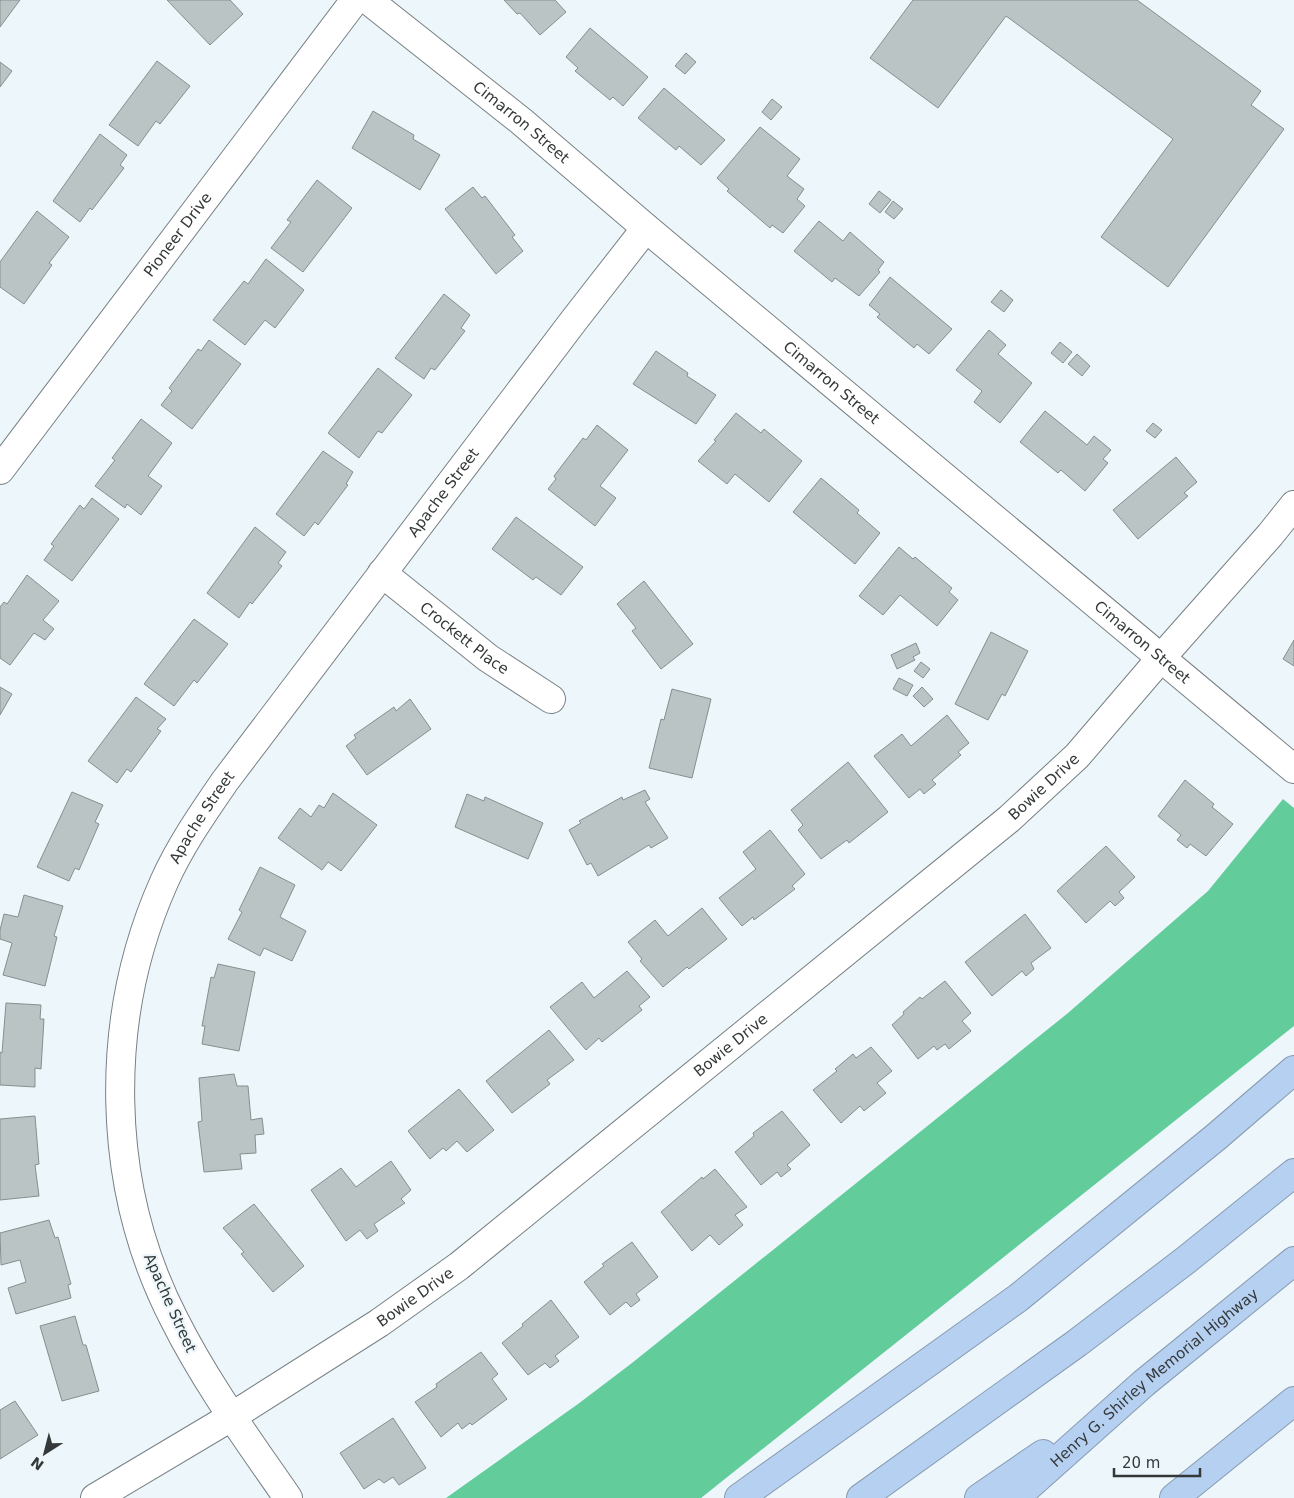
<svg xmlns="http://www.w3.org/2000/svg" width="1294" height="1498" font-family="'DejaVu Sans',sans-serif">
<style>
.forest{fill:#62cc9a}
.building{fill:#bac4c4;stroke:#848f8e}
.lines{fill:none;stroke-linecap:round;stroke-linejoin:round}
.street-casing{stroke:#788084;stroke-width:30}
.highway-casing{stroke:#889bb1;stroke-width:30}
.street{stroke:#fff;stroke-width:28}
.highway{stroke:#b5d0f1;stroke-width:28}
.labels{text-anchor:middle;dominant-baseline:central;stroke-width:4.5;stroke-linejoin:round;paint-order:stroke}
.street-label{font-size:15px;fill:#343839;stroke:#edf7fb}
</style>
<rect width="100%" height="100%" fill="#edf7fb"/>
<!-- forest -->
<polygon class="forest" points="1283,799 1294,808 1294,1026 701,1498 446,1498 578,1404 632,1363 1068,1013 1208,891"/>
<!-- building -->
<g class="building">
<polygon points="0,0 20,0 0,27"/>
<polygon points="167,0 230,0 243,14 210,45"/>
<polygon points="504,0 555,0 566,12 540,35 520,13 517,14"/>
<polygon points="913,0 1137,0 1261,91 1251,105 1284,129 1168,287 1101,237 1173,139 1006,16 938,108 870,58"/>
<polygon points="590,28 648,77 623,106 613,97 610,100 575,71 578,68 566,57"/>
<polygon points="686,53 696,62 685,74 675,66"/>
<polygon points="157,61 190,86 160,124 156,121 138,146 109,125"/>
<polygon points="0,62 12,71 0,87"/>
<polygon points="664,88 725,140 701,165 679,146 676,150 638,118"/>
<polygon points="772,99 782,107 771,120 762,112"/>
<polygon points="373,111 414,135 413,139 440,155 420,190 352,148"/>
<polygon points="760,127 800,159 787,176 804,189 797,199 805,206 783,233 772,225 770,228 727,191 729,189 717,178"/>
<polygon points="100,134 127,155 120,165 124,168 92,210 90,208 80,222 53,201"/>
<polygon points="317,180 352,208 303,272 271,248 291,222 287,220"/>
<polygon points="473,187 482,198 485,196 515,235 512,237 523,251 496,274 445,209"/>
<polygon points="879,191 891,200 880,213 869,204"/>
<polygon points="893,201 903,209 894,219 885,212"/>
<polygon points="37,211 69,237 49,263 52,265 24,304 0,287 0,262"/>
<polygon points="819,221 843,241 850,232 884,262 878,270 880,272 859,296 835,278 832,282 794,251"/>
<polygon points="266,259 304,290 275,328 265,320 245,345 213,320 244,281 248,284"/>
<polygon points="890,277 952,329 929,354 917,344 914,348 877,317 880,314 869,305"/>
<polygon points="1001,290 1013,300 1004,312 991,302"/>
<polygon points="444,294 470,315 461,328 465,331 435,370 431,368 424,379 395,358"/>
<polygon points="989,330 1006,345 998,354 1032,383 1000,423 974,402 982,391 956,370"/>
<polygon points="209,340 241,364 192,429 161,405 172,391 169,388 198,349 201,351"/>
<polygon points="1060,342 1072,352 1063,363 1051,353"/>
<polygon points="656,351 688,373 687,376 716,395 696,424 633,384"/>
<polygon points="1077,354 1090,366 1082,376 1068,364"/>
<polygon points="378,368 412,395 382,433 378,431 359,458 328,433"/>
<polygon points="1045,411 1087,445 1094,436 1111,450 1103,459 1108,463 1085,491 1061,470 1058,473 1020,442"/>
<polygon points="736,413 761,433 764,429 802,461 769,502 735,474 727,484 698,461 716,441 714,440"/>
<polygon points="141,419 172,443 148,476 162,486 141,515 127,504 125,508 95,486 115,460 112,458"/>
<polygon points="1153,423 1162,430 1155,438 1146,431"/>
<polygon points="597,425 628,450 600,486 616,498 595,526 548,489 556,479 554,476 583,438 586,440"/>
<polygon points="323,451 353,472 346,484 348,485 318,525 315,522 304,536 276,514"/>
<polygon points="1176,457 1197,482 1184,493 1188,496 1138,539 1113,510"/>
<polygon points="821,478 859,510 857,513 880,533 855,564 793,512"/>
<polygon points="92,498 119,519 72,581 44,560 54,546 51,544 80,505 84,509"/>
<polygon points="516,517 583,567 561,595 536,577 533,580 492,549"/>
<polygon points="255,527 286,552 278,563 282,566 252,604 250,602 239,618 207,593"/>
<polygon points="899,547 913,559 915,557 952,588 949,592 958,600 937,626 900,595 883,615 859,596"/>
<polygon points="27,575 59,601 43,620 54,629 45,640 34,633 10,665 0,658 0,607 4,602 7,604"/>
<polygon points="644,581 693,644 661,669 632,631 636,628 617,604"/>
<polygon points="194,619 228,644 197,683 194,680 174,706 144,684"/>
<polygon points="991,632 1028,651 1005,696 1002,694 988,720 955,704"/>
<polygon points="1294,640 1294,666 1283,659"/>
<polygon points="916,643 920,653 913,657 915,660 897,669 891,655"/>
<polygon points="921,662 930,669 923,678 914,671"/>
<polygon points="899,678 913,685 907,696 893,689"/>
<polygon points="0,687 12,694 0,715"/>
<polygon points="922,687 933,699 924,707 913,696"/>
<polygon points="672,689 711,699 692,778 649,768 661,719 664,720"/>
<polygon points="136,697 166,719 157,729 161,731 131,772 127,769 117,783 88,761"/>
<polygon points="410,699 431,729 367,775 346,746 356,738 354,735 394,707 396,711"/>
<polygon points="947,715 969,743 958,752 961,755 932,780 936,784 924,794 920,789 909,798 874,756 902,734 911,746"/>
<polygon points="848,762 888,812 849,843 847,840 821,859 798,830 803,825 791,810"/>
<polygon points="1185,780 1214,804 1212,807 1233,824 1206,856 1190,844 1187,848 1177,840 1181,835 1158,816"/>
<polygon points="645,790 650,799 645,802 668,838 651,848 649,845 598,876 591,863 587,865 569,830 581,823 579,821 622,797 623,800"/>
<polygon points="72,792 103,805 95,822 99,824 79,870 75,868 69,881 37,867"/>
<polygon points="333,793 377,825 341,871 328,862 322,870 278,838 300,808 311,817 319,805 324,808"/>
<polygon points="467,794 484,801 485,797 543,823 528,859 455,827"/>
<polygon points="770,830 805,874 792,886 795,889 754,920 753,917 742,926 719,898 756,869 743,852"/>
<polygon points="1106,846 1135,877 1119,892 1124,898 1115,906 1110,901 1086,923 1057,891"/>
<polygon points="260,867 295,885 280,917 306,931 292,961 264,948 260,956 228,939 242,912 239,910"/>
<polygon points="24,895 63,906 54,936 57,937 45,986 3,975 12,943 0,939 0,930 4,914 18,917"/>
<polygon points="702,908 727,939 689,969 687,967 663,987 640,961 642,959 628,942 655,920 668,936"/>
<polygon points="1025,914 1051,948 1031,963 1034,969 1026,976 1022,971 992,996 965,962"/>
<polygon points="218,964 255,972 239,1051 202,1044 205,1026 202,1026 211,977 214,978"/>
<polygon points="627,971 650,997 639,1006 642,1010 602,1042 599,1038 586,1050 550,1007 582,982 594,998"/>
<polygon points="945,981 971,1013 962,1021 971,1031 949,1049 945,1044 937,1050 934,1046 918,1059 892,1025 904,1014 903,1012 920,997 922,999"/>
<polygon points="6,1003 41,1005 40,1019 44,1019 41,1069 35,1068 35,1087 0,1085 0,1052 2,1053"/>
<polygon points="549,1030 574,1060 547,1080 550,1084 512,1113 486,1081"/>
<polygon points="871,1047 892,1071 877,1083 886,1093 864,1111 860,1106 841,1123 813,1090 837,1071 835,1069 853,1054 856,1058"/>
<polygon points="234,1074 237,1086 248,1086 251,1120 262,1118 264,1134 255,1135 256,1153 240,1154 242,1169 204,1172 198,1122 202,1121 199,1078"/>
<polygon points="459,1089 494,1130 467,1152 457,1141 446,1151 443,1148 430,1159 408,1131"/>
<polygon points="782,1111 810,1145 787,1165 791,1169 781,1177 777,1172 761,1185 735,1152 754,1136 753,1133"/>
<polygon points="35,1116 39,1164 35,1165 39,1196 0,1200 0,1119"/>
<polygon points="391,1161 411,1190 401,1199 405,1203 374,1224 378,1231 367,1239 360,1230 346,1241 311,1190 341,1168 356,1187"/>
<polygon points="715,1169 747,1207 735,1215 743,1225 719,1245 710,1235 692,1251 661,1212 702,1177 703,1179"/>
<polygon points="254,1204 304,1266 273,1292 241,1254 244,1252 223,1228"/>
<polygon points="49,1220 55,1238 58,1237 71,1284 68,1285 71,1298 16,1314 8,1288 26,1282 20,1260 1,1265 0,1233"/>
<polygon points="632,1242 658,1277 636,1294 640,1300 631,1307 626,1302 610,1315 584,1282 604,1266 602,1264"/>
<polygon points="551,1300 579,1337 555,1356 559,1361 550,1368 545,1363 528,1375 502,1343 523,1326 522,1324"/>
<polygon points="75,1316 83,1345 86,1345 99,1391 62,1401 40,1326"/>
<polygon points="481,1352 498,1374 492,1379 507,1399 472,1425 470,1423 462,1429 458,1423 441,1437 415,1402 437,1387 436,1384"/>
<polygon points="15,1401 38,1435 0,1459 0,1410"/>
<polygon points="393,1418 426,1468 399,1485 393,1477 384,1483 379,1479 364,1489 340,1453"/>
</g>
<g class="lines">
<!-- street casing -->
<g class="street-casing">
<g id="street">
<path id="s1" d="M368,0L521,121L646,228L1294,769"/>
<path id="s2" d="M0,470L355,0"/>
<path id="s3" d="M382,573L488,658L551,699"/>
<path id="s4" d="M95,1498L231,1417L379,1323L459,1266L1009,819L1077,756L1161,658L1270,535L1294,505"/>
<path id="s5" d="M288,1498C248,1440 206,1383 174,1319C105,1185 103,1019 164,882C180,846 203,813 225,781L575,319L646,228"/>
</g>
</g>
<!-- highway casing -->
<g class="highway-casing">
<g id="highway">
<polyline points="739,1498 1018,1298 1216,1137 1294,1070"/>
<polyline points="861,1498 1077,1343 1186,1260 1294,1173"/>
<polyline points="979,1498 1043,1454"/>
<path id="s6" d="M1015,1498L1144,1383L1294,1261"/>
<polyline points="1174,1498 1294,1401"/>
</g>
</g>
<!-- street -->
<use href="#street" class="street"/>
<!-- highway -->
<use href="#highway" class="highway"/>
</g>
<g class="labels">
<!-- street labels -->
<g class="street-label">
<text stroke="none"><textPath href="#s1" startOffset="196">Cimarron Street</textPath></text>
<text stroke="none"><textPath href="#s2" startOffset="295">Pioneer Drive</textPath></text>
<text stroke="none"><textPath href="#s1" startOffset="601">Cimarron Street</textPath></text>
<text stroke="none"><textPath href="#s5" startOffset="1144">Apache Street</textPath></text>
<text stroke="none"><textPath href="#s3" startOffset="105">Crockett Place</textPath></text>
<text stroke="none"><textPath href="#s1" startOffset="1006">Cimarron Street</textPath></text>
<text stroke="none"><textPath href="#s4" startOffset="1188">Bowie Drive</textPath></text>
<text stroke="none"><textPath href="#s5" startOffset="739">Apache Street</textPath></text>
<text stroke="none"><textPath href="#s4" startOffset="782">Bowie Drive</textPath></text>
<text stroke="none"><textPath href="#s4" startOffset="378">Bowie Drive</textPath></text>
<text transform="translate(170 1303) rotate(66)">Apache Street</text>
<text stroke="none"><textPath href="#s6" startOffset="184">Henry G. Shirley Memorial Highway</textPath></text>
</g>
</g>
<!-- north arrow -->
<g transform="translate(45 1453) rotate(216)" stroke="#edf7fb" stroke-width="4" paint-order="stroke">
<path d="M0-4L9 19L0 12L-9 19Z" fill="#343839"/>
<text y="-8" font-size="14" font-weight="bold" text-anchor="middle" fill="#343839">N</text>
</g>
<!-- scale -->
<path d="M1114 1468v8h86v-8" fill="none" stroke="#343839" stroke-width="2.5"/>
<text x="1122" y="1468" font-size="15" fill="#343839" stroke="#edf7fb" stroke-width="4" paint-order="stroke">20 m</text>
</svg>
